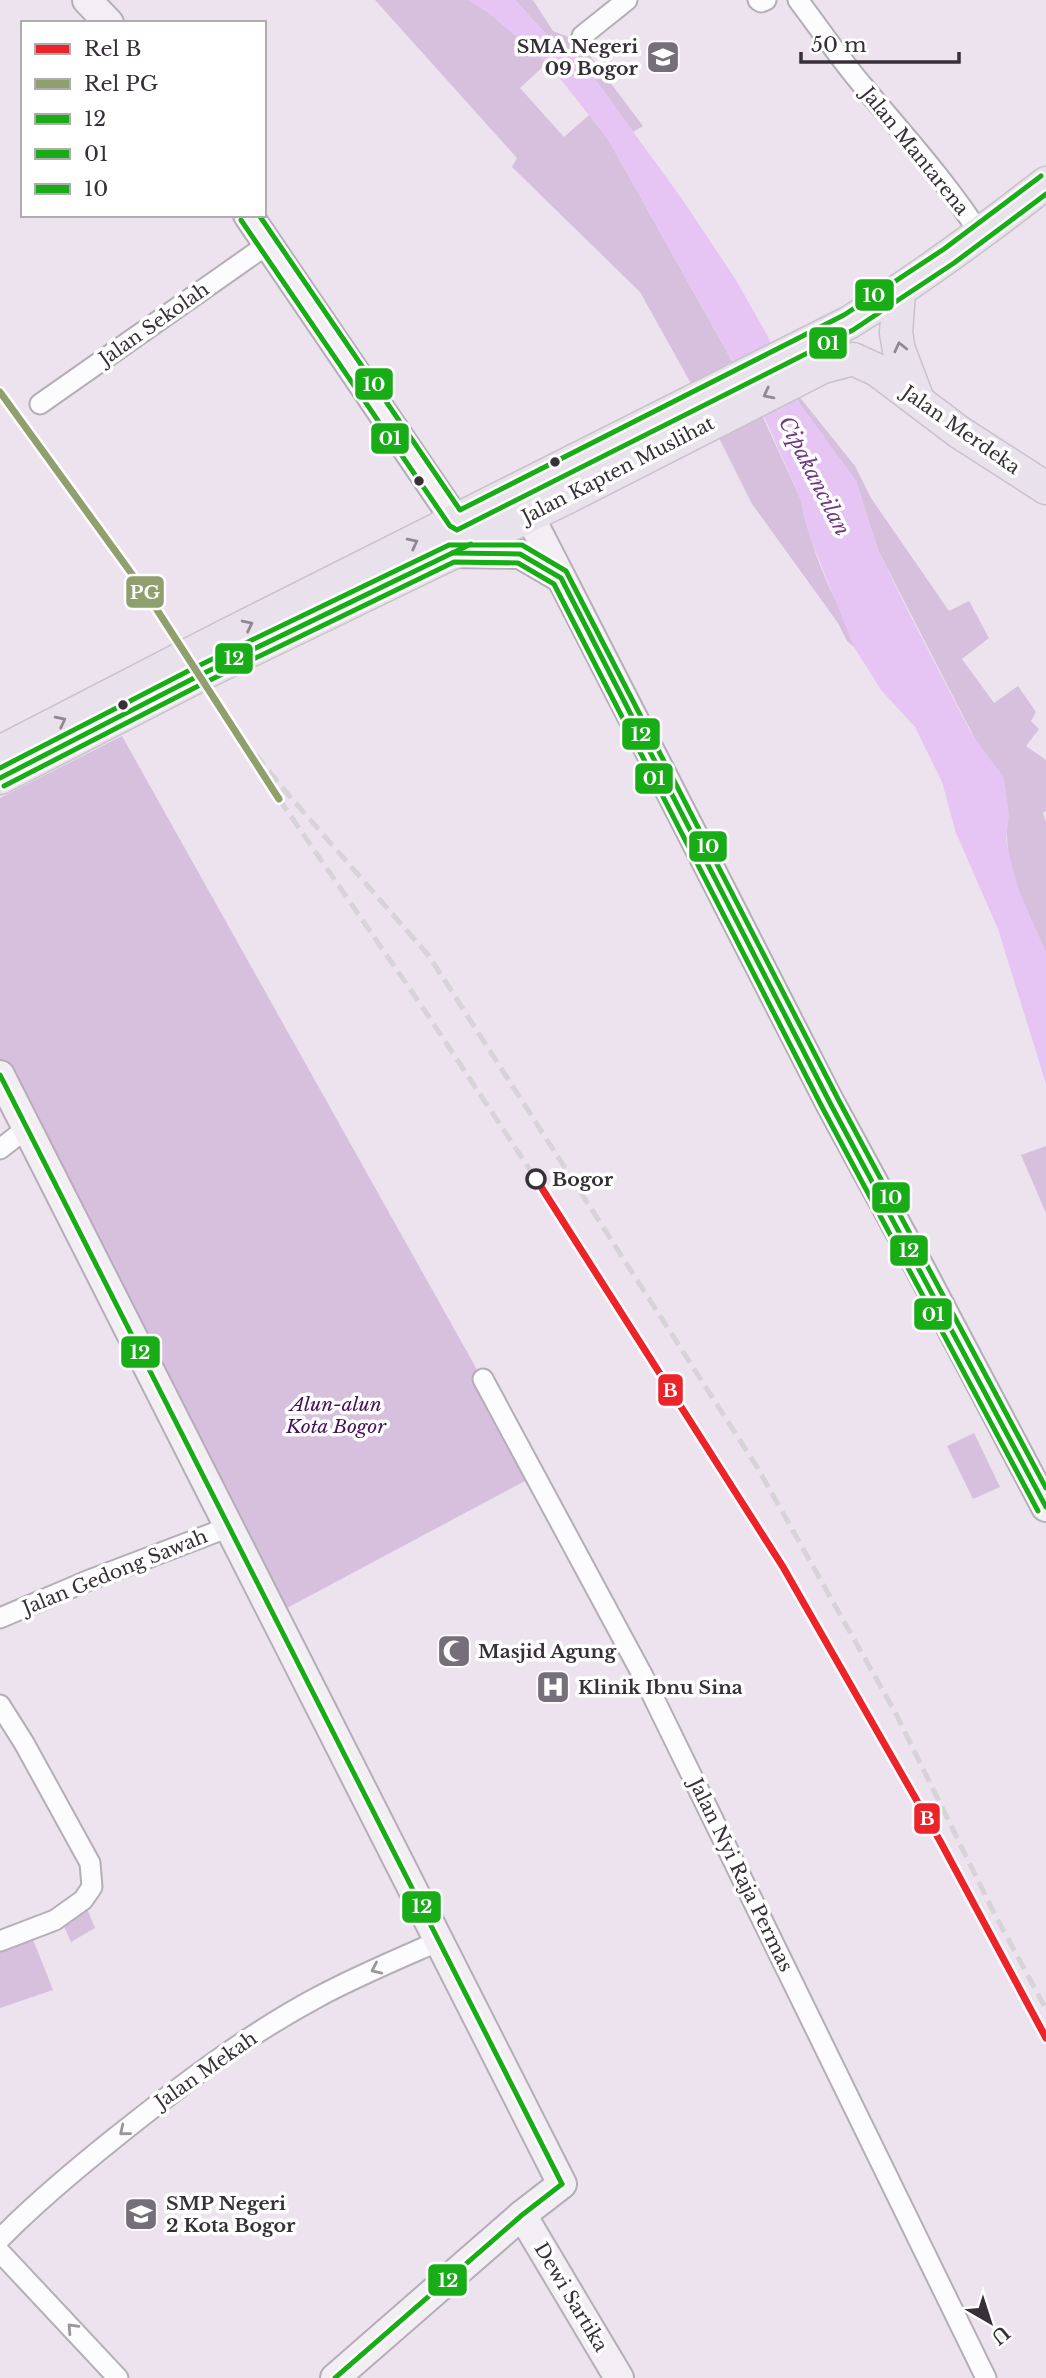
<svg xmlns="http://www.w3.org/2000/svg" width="1046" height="2378" font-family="'Libre Baskerville',serif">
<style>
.green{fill:#d7c0de}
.water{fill:#e6c5f4}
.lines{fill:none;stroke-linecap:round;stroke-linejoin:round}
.street-casing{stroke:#b4aeb7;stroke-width:23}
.secondary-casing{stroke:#b4aeb7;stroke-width:32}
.primary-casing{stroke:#c8c3ca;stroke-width:35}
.street{stroke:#fcfbfd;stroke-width:19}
.secondary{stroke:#f3eef4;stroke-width:28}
.primary{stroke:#e9e1ec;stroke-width:32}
.rail{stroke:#d6d4d7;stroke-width:5;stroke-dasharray:14 7;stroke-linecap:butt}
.bus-1-casing{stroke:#fff;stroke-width:10}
.bus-2-casing{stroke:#fff;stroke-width:10}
.bus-3-casing{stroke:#fff;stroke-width:10}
.bus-1{stroke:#18ac17;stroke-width:5}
.bus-2{stroke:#18ac17;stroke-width:5}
.bus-3{stroke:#18ac17;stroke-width:5}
.rail-1-casing{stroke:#fff;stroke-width:12}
.rail-2-casing{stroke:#fff;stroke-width:12}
.rail-1{stroke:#ec2329;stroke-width:7}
.rail-2{stroke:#8f9f6d;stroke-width:7}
.oneway{stroke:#908892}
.oneway2{stroke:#9a969b}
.bus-dot{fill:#373039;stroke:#fff;stroke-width:2.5}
.stop-dot{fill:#fff;stroke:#373039;stroke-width:3.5}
.labels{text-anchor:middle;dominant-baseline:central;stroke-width:7;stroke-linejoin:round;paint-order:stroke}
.poi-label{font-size:19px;font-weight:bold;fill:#373039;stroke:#fff;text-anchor:start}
.street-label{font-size:19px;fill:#373039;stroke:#fff}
.stop-label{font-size:19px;font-weight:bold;fill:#373039;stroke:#fff;text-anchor:start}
.park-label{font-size:19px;font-style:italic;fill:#471059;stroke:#fff}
.water-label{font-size:21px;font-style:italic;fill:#703a83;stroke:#fff}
.line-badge{stroke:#fff;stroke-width:2.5}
.badge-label{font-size:19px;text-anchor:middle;font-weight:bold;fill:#fff}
</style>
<rect width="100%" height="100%" fill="#ece3ef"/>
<!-- green -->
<g class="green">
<polygon points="375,0 468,0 488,12 547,63 520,88 564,137 589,115 608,139 735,366 693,387 640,292 512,167 517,158"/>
<polygon points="515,0 533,0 553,31 579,41 643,126 633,132 579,57 553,42"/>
<path d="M790,385L855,466L871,498L949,611L969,601L989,638L962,659L994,703L1018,686L1036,712L1031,721L1039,729L1026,746L1046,760V811L1043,813L1046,822V952C1027,915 1005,869 1007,827L978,745L878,550L856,481L799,403Z"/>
<path d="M761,413L802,502C805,529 825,582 839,606C846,619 856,631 854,647L847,641L838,623L752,504L717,434Z"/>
<polygon points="122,736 536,1475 274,1615 0,1075 0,798"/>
<polygon points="1046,1146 1046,1213 1021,1155"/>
<polygon points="974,1433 1000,1487 973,1499 947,1446"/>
<polygon points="86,1906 95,1928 71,1942 62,1922"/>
<polygon points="32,1937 53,1990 0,2008 0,1949"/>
</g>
<!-- water -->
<polygon class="water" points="468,0 515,0 553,42 579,57 682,199 736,280 767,335 799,403 856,481 878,550 909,613 971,733 1004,778 1009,814 1006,840 1012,866 1019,891 1046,952 1046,1084 998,929 956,833 942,782 915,727 881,690 854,647 811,540 803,514 802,502 766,421 608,139 550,66 488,12"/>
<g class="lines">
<!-- street casing -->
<g class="street-casing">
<g id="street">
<polyline points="758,0 761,2 766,0"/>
<path d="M798,0C820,29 840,59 863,86C903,134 946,181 980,234"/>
<polyline points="582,36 627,0"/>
<polyline points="40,404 268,244"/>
<polyline points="0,1149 27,1128"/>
<polyline points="483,1379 643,1676 986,2378"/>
<polyline points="0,1618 87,1581 229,1527"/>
<polyline points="0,1705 24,1743 90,1863 92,1887 83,1900 55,1920 0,1941"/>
<path d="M0,2239C36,2202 76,2169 116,2137C180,2086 245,2036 318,1997C357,1976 398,1959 439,1941"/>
<polyline points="0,2252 118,2378"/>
</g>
</g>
<!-- secondary casing -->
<g class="secondary-casing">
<g id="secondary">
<polyline points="87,0 109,23"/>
<polyline points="248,215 467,537"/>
<polyline points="529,515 830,1103 923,1274 1046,1507"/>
<polyline points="452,553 520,554 561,578"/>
<polyline points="0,1075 562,2184 522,2215 335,2378"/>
<polyline points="522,2215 619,2378"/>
</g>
</g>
<!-- primary casing -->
<g class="primary-casing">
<g id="primary">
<polyline points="899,292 896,333 899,350 918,400"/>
<path d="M0,752L219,639L848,323C917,281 982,233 1046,183"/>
<polyline points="0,778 200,675 568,497 823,367 853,359 877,370 959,432 1046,488"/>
</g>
</g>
<!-- street -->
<use href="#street" class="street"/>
<!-- secondary -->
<use href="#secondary" class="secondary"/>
<!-- primary -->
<use href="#primary" class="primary"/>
<!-- rail -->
<g class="rail">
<polyline points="229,722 286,792 429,956 757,1467 895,1712 994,1913 1046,2009"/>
<polyline points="279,799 423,1008 536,1179"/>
</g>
<!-- bus-1 casing -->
<g class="bus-1-casing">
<g id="bus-1">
<polyline points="452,553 520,554 561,578 830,1103 1046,1507"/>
<polyline points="0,778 200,675 471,544"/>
<polyline points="0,1075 562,2184"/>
<polyline points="335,2378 522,2215 562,2184"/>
</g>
</g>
<!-- bus-2 casing -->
<g class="bus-2-casing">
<g id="bus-2">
<polyline points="241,220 450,526 457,530 853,330 954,263 1046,194"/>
<polyline points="4,786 204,683 454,562 518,563 554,584 822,1107 1038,1511"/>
</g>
</g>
<!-- bus-3 casing -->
<g class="bus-3-casing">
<g id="bus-3">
<polyline points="259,215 460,510 844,315 944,249 1041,176"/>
<polyline points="0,768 196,667 449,545 522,545 566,571 838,1099 1046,1488"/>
</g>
</g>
<!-- bus-1 -->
<use href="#bus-1" class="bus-1"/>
<!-- bus-2 -->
<use href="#bus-2" class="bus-2"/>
<!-- bus-3 -->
<use href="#bus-3" class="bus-3"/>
<!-- rail-1 casing -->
<g class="rail-1-casing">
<polyline id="rail-1" points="536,1179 783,1567 940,1841 1046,2038"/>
</g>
<!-- rail-2 casing -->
<g class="rail-2-casing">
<polyline id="rail-2" points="0,392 150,599 279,799"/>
</g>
<!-- rail-1 -->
<use href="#rail-1" class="rail-1"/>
<!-- rail-2 -->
<use href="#rail-2" class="rail-2"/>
</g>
<!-- one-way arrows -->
<defs><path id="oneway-chevron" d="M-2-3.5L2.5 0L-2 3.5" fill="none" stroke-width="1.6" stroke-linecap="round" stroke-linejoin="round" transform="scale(1.75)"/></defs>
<g class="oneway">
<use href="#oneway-chevron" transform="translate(900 347) rotate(-103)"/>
<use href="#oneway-chevron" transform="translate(768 394) rotate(153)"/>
<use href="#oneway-chevron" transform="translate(413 543) rotate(-27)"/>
<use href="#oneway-chevron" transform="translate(248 625) rotate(-26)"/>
<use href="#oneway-chevron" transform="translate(61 721) rotate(-27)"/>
</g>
<g class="oneway2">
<use href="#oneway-chevron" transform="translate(376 1969) rotate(155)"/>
<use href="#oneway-chevron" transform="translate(124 2131) rotate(141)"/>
<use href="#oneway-chevron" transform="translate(72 2328) rotate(-133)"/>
</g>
<!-- icons -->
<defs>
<g id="school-square" transform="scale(1.75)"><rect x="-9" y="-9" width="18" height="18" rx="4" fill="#766f79" stroke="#fff"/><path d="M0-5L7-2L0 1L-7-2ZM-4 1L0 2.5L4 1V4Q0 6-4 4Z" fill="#fff"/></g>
<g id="mosque-square" transform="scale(1.75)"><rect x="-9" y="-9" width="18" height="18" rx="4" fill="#766f79" stroke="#fff"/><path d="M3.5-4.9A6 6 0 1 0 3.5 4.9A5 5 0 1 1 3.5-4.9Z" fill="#fff"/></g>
<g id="hospital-square" transform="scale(1.75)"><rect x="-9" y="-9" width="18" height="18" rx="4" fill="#766f79" stroke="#fff"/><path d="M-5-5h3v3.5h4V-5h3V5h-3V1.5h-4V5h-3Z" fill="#fff"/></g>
</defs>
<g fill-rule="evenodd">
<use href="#school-square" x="663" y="57"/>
<use href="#mosque-square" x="454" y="1651"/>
<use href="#hospital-square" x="553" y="1687"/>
<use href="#school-square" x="141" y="2214"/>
</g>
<!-- markers -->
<g class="bus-dot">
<circle cx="555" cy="462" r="6"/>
<circle cx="419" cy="481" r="6"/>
<circle cx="123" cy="705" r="6"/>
</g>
<circle class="stop-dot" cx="536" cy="1179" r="9"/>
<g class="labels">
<!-- poi labels -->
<g class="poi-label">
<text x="638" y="46" text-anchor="end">SMA Negeri<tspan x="638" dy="22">09 Bogor</tspan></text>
<text x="478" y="1651">Masjid Agung</text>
<text x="578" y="1687">Klinik Ibnu Sina</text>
<text x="166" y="2203">SMP Negeri<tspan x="166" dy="22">2 Kota Bogor</tspan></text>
</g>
<!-- street labels -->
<g class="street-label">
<text transform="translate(915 151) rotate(51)">Jalan Mantarena</text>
<text transform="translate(154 324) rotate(-35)">Jalan Sekolah</text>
<text transform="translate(961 430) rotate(35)">Jalan Merdeka</text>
<text transform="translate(618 470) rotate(-27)">Jalan Kapten Muslihat</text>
<text transform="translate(115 1572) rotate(-22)">Jalan Gedong Sawah</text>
<text transform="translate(741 1875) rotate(64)">Jalan Nyi Raja Permas</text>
<text transform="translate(206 2070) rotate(-35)">Jalan Mekah</text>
<text transform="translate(571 2297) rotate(59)">Dewi Sartika</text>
</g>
<!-- stop labels -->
<g class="stop-label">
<text x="552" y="1179">Bogor</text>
</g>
<!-- park labels -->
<g class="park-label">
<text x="336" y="1404">Alun-alun<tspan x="336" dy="22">Kota Bogor</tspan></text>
</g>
<!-- water labels -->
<g class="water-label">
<text transform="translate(814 476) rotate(63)">Cipakancilan</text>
</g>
</g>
<g class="line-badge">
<rect x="854" y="278" width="41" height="34" rx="7" fill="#18ac17"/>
<rect x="808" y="326" width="40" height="34" rx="7" fill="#18ac17"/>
<rect x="354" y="367" width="40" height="34" rx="7" fill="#18ac17"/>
<rect x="370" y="422" width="40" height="33" rx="7" fill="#18ac17"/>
<rect x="125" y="575" width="40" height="34" rx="7" fill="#8f9f6d"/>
<rect x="214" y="642" width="40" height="33" rx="7" fill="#18ac17"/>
<rect x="621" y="717" width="40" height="34" rx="7" fill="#18ac17"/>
<rect x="634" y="762" width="40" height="33" rx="7" fill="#18ac17"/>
<rect x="688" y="830" width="40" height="33" rx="7" fill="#18ac17"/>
<rect x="871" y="1181" width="40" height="33" rx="7" fill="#18ac17"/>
<rect x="889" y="1234" width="40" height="33" rx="7" fill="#18ac17"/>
<rect x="913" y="1297" width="40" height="34" rx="7" fill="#18ac17"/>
<rect x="120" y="1335" width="41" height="34" rx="7" fill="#18ac17"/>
<rect x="657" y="1373" width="27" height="34" rx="7" fill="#ec2329"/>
<rect x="913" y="1802" width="28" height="33" rx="7" fill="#ec2329"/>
<rect x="401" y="1890" width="41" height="34" rx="7" fill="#18ac17"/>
<rect x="427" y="2263" width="41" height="34" rx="7" fill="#18ac17"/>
</g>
<g class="badge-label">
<text x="874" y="302">10</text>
<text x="828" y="350">01</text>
<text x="374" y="391">10</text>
<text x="390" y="445">01</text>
<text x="145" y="599">PG</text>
<text x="234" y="665">12</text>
<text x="641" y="741">12</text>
<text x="654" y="785">01</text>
<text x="708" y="853">10</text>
<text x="891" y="1204">10</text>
<text x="909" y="1257">12</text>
<text x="933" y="1321">01</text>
<text x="140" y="1359">12</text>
<text x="670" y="1397">B</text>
<text x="927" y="1825">B</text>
<text x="422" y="1913">12</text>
<text x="448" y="2287">12</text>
</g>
<!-- legend -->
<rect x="21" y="21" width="245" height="196" fill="#ffffff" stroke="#afacb0" stroke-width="2"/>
<rect x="35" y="44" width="35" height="10" fill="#ec2329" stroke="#afacb0" stroke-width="2"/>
<text x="84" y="56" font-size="21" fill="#373039">Rel B</text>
<rect x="35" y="79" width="35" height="10" fill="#8f9f6d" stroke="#afacb0" stroke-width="2"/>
<text x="84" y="91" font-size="21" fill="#373039">Rel PG</text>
<rect x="35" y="114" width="35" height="10" fill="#18ac17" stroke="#afacb0" stroke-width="2"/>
<text x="84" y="126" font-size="21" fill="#373039">12</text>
<rect x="35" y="149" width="35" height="10" fill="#18ac17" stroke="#afacb0" stroke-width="2"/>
<text x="84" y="161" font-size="21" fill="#373039">01</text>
<rect x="35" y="184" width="35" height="10" fill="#18ac17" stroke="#afacb0" stroke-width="2"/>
<text x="84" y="196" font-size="21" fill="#373039">10</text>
<!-- north arrow -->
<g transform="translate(990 2322) rotate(141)" stroke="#ffffff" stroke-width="5" paint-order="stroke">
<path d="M0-5L12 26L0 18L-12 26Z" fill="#373039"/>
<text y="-10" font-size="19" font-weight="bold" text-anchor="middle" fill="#373039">U</text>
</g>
<!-- scale -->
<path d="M801 52v10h158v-10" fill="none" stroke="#373039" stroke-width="3.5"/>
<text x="811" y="52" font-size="21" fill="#373039" stroke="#ffffff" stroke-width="5" paint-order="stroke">50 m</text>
</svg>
